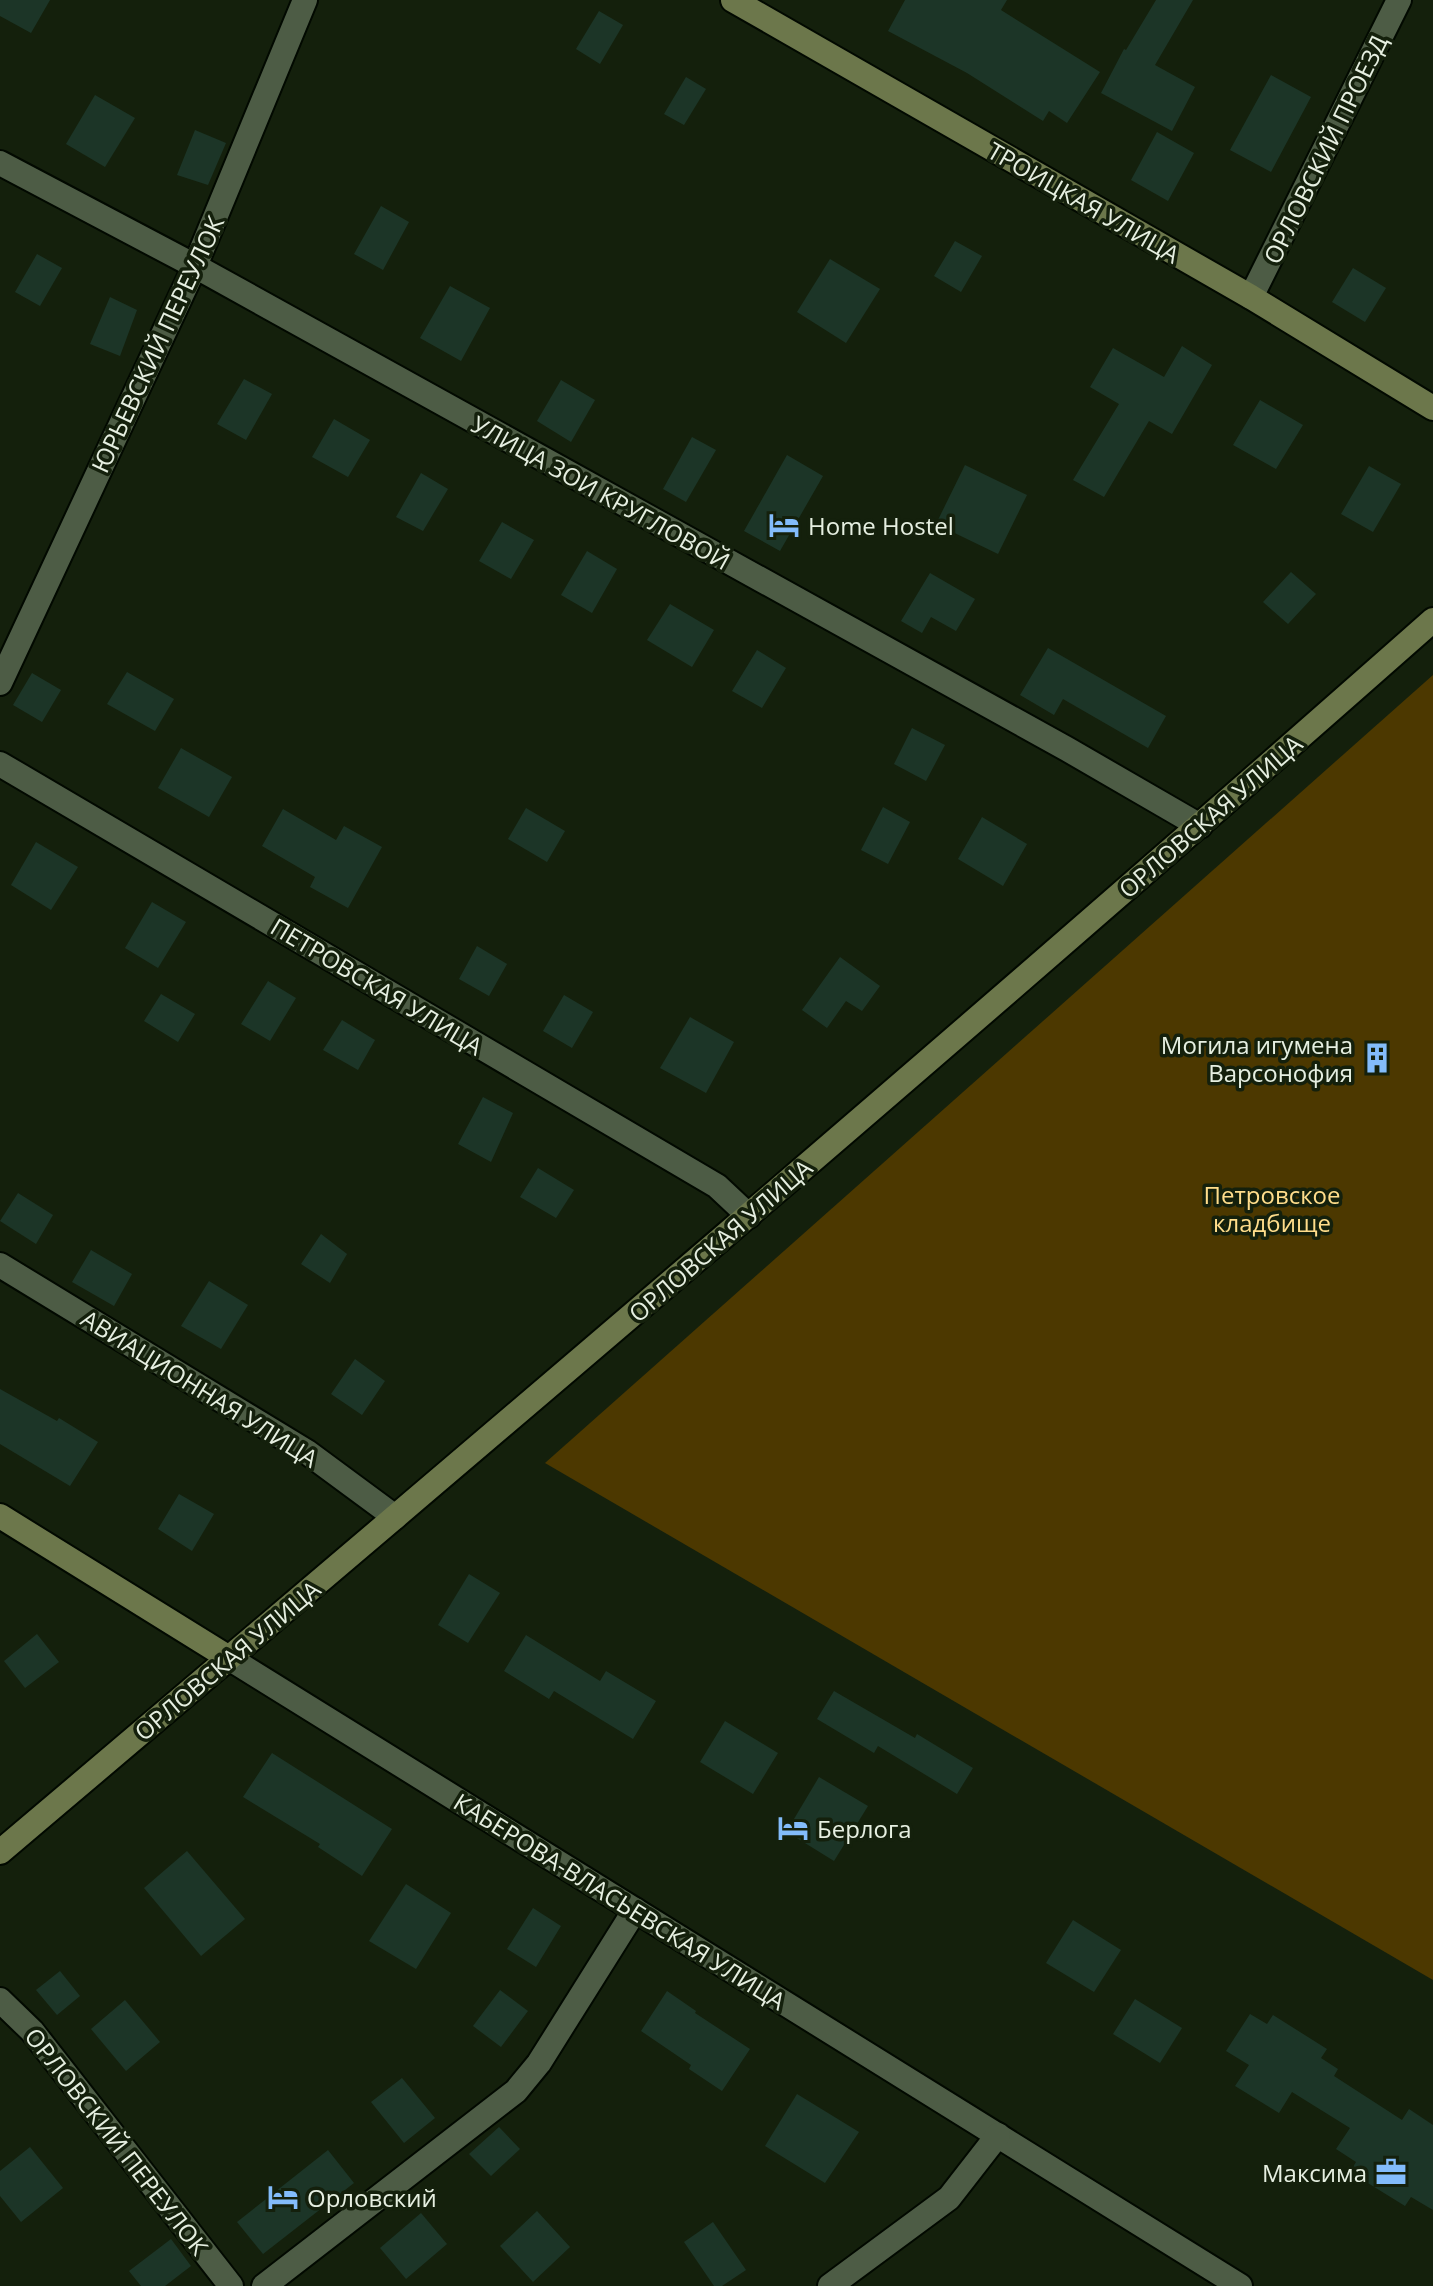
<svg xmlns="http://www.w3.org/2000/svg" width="1433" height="2286" font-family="'Open Sans',sans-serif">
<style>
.green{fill:#4c3800}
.building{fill:#1c3527}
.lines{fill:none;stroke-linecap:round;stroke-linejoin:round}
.street-casing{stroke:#020900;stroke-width:28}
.secondary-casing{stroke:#020900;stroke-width:28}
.street{stroke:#4d5c45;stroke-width:24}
.secondary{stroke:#6c774b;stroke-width:24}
.labels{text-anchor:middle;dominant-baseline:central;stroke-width:7;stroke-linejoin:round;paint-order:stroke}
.street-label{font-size:24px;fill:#e6efe1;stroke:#14200c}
.poi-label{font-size:24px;fill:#e6efe1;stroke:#14200c;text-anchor:start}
.park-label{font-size:24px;fill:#ffdd8b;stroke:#14200c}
</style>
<rect width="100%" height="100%" fill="#14200c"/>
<!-- green -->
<polygon class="green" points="1433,675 1433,1980 545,1463"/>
<!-- building -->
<g class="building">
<polygon points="0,0 50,0 31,33 0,16"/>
<polygon points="905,0 1007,0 1001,10 1100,72 1067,123 1049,111 1043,121 967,73 888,31"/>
<polygon points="1156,0 1193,0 1155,65 1195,87 1172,131 1101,93 1124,49 1126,50"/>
<polygon points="599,11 623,25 600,64 576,49"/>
<polygon points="1271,75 1311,97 1271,172 1230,150"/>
<polygon points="686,77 706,89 684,125 664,114"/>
<polygon points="95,95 135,118 105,167 66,144"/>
<polygon points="195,130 226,143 208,185 177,175"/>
<polygon points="1157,132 1194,153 1168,201 1131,180"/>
<polygon points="381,206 409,222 383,270 354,254"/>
<polygon points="955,241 982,256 961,292 934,276"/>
<polygon points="37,254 62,268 40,306 15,292"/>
<polygon points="830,259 880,289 846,343 797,312"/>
<polygon points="1353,268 1386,288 1365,322 1332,302"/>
<polygon points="450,286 490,308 461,361 420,338"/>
<polygon points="110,297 137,310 120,356 90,344"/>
<polygon points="1182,346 1212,365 1172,434 1149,421 1104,497 1073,480 1119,404 1090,387 1113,348 1164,377"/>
<polygon points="244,379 272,394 246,440 217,424"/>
<polygon points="561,380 595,400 571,442 537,421"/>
<polygon points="1260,400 1303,425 1276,469 1233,445"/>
<polygon points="334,419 370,440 348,477 312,457"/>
<polygon points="692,437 716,450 686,502 663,489"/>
<polygon points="787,455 823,476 780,551 744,531"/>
<polygon points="965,465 1027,495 998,554 936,524"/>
<polygon points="1369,466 1401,484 1373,532 1341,514"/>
<polygon points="421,473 448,489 423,531 396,517"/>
<polygon points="502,522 534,540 511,579 479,561"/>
<polygon points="587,551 617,569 592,613 561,595"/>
<polygon points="1291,572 1316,594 1288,624 1263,602"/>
<polygon points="930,573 975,599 956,631 931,617 922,633 901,621"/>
<polygon points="670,604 714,630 692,667 647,640"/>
<polygon points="1048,648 1166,716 1148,748 1063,699 1054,715 1020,695"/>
<polygon points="757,650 786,668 762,708 732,691"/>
<polygon points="127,672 174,699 155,731 107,704"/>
<polygon points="32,673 61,690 42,722 13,705"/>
<polygon points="912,728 945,745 926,781 894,764"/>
<polygon points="181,748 232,777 209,817 158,788"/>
<polygon points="883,807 910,822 888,864 861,850"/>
<polygon points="526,808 565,831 547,862 508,839"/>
<polygon points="283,809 336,840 344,826 382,847 348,908 310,887 315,877 262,846"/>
<polygon points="982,817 1027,844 1003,886 958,859"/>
<polygon points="36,842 78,867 51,910 11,885"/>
<polygon points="152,902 186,922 158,968 125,948"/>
<polygon points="477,946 507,964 489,996 459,979"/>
<polygon points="840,957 880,986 862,1011 846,1001 827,1028 802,1010"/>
<polygon points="268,981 296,998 270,1041 241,1024"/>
<polygon points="161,994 195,1014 178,1042 144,1021"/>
<polygon points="564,995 593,1012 572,1048 543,1031"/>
<polygon points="690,1017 734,1042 706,1093 660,1068"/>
<polygon points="342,1020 375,1040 358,1070 323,1050"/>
<polygon points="483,1097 513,1113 491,1162 458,1144"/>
<polygon points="538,1168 574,1190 556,1218 520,1197"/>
<polygon points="18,1193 53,1215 36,1244 0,1221"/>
<polygon points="321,1234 347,1254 330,1283 301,1264"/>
<polygon points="91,1250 132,1274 114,1306 72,1282"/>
<polygon points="209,1281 248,1305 221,1349 181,1326"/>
<polygon points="355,1359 385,1381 362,1415 331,1394"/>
<polygon points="0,1389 57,1421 59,1418 98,1442 70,1486 0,1444"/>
<polygon points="179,1494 214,1514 192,1551 158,1529"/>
<polygon points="469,1574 500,1593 468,1643 438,1625"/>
<polygon points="37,1634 59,1662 25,1688 4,1661"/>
<polygon points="526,1635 600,1681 606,1671 656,1701 633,1739 554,1691 549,1699 504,1671"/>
<polygon points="834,1691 915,1738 917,1734 973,1768 957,1794 878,1746 874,1753 817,1719"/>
<polygon points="725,1721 778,1753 753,1794 700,1762"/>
<polygon points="272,1753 392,1829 362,1876 318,1847 320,1844 243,1797"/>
<polygon points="819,1777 868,1806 834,1861 792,1835 791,1824"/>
<polygon points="187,1851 245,1919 201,1956 144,1888"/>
<polygon points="406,1884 451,1913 416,1969 369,1941"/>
<polygon points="533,1908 561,1926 536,1967 507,1949"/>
<polygon points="1073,1920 1121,1950 1094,1992 1046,1963"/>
<polygon points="60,1971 80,1996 57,2015 36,1990"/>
<polygon points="500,1990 528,2011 501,2047 473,2026"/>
<polygon points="667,1991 696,2011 695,2013 750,2049 722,2091 689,2069 691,2065 641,2031"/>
<polygon points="1135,1999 1182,2028 1160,2063 1113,2034"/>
<polygon points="125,2000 160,2042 126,2071 91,2029"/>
<polygon points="1250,2014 1267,2024 1273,2015 1327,2049 1321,2058 1338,2069 1334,2076 1402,2120 1409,2109 1433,2125 1433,2210 1411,2197 1405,2206 1350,2172 1356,2162 1336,2149 1350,2128 1292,2092 1279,2113 1235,2086 1249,2065 1226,2051"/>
<polygon points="402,2078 435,2118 404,2143 371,2102"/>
<polygon points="797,2094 859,2132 825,2183 765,2146"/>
<polygon points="499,2127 520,2149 491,2176 469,2154"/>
<polygon points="30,2147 63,2188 21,2222 0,2196 0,2171"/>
<polygon points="328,2150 354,2183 263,2254 237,2222"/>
<polygon points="537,2211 570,2247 533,2282 500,2246"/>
<polygon points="421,2213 447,2244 406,2279 380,2248"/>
<polygon points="713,2222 746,2270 722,2286 714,2286 684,2242"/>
<polygon points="171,2239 191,2266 165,2286 141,2286 129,2271"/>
</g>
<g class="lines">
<!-- street casing -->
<g class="street-casing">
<g id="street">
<polyline points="0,163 195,266 1067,749 1200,826"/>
<polyline points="1251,297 1399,0"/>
<polyline points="0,683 195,266 305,0"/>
<polyline points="0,764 717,1186 749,1216"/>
<polyline points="0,1265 307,1452 395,1517"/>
<polyline points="229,1658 1240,2286"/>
<polyline points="0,2000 32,2031 231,2286"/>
<polyline points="264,2286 516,2091 539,2063 635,1910"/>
<polyline points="830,2286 949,2198 998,2135"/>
</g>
</g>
<!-- secondary casing -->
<g class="secondary-casing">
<g id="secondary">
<polyline points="733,0 1251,297 1433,408"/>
<polyline points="0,1516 229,1658"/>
<path d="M0,1852C481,1445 961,1037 1433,620"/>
</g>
</g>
<!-- street -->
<use href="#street" class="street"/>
<!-- secondary -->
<use href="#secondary" class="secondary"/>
</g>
<!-- icons -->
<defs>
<g id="hotel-bare" transform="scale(2.4)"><path d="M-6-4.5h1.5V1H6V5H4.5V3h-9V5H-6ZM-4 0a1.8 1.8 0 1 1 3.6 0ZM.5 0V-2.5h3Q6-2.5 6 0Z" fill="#83bcfb" stroke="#14200c" stroke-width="2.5" paint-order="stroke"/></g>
<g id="building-bare" transform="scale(2.4)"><path d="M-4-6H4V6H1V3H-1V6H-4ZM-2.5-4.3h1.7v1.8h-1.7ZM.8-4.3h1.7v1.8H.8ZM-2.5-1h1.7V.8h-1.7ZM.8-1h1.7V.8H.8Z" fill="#83bcfb" stroke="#14200c" stroke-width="2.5" paint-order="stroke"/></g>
<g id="office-bare" transform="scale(2.4)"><path d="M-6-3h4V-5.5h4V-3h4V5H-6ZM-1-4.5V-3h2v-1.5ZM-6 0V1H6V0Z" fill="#83bcfb" stroke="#14200c" stroke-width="2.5" paint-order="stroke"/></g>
</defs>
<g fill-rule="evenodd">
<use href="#hotel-bare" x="784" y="525"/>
<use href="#building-bare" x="1377" y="1058"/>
<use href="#hotel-bare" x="793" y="1828"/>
<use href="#office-bare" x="1391" y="2172"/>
<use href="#hotel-bare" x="283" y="2197"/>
</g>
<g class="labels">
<!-- street labels -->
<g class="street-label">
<text transform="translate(1325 149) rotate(-64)">ОРЛОВСКИЙ ПРОЕЗД</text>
<text transform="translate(1084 202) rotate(30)">ТРОИЦКАЯ УЛИЦА</text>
<text transform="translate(157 344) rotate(-65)">ЮРЬЕВСКИЙ ПЕРЕУЛОК</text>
<text transform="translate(601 492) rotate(29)">УЛИЦА ЗОИ КРУГЛОВОЙ</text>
<text transform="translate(1210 816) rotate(-41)">ОРЛОВСКАЯ УЛИЦА</text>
<text transform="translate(377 986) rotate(31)">ПЕТРОВСКАЯ УЛИЦА</text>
<text transform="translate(720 1240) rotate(-41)">ОРЛОВСКАЯ УЛИЦА</text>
<text transform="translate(200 1388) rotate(32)">АВИАЦИОННАЯ УЛИЦА</text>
<text transform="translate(227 1660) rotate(-40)">ОРЛОВСКАЯ УЛИЦА</text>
<text transform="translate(620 1901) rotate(32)">КАБЕРОВА-ВЛАСЬЕВСКАЯ УЛИЦА</text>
<text transform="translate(117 2141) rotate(52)">ОРЛОВСКИЙ ПЕРЕУЛОК</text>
</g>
<!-- poi labels -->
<g class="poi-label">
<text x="808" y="525">Home Hostel</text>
<text x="1353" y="1044" text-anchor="end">Могила игумена<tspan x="1353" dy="28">Варсонофия</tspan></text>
<text x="817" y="1828">Берлога</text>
<text x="1367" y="2172" text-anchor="end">Максима</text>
<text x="307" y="2197">Орловский</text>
</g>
<!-- park labels -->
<g class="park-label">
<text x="1272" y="1194">Петровское<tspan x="1272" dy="28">кладбище</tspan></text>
</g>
</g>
</svg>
